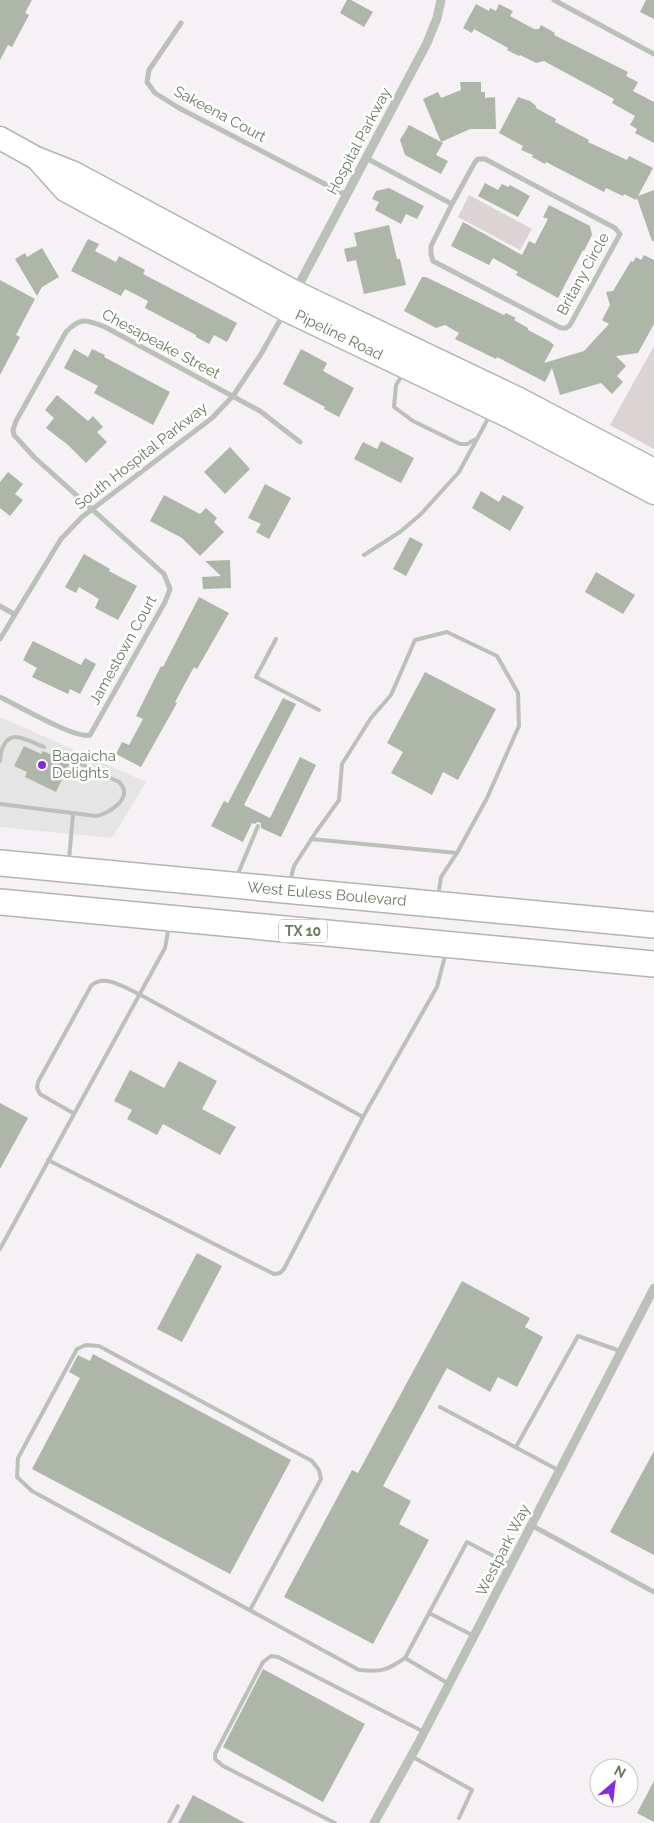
<svg xmlns="http://www.w3.org/2000/svg" width="654" height="1823" font-family="Raleway,sans-serif">
<style>
.built{fill:#e5e5e5}
.green{fill:#dcd3d4}
.building{fill:#adb6a9}
.lines{fill:none;stroke-linecap:round;stroke-linejoin:round}
.secondary-casing{stroke:#b1b8ae;stroke-width:25}
.primary-casing{stroke:#b0b6ad;stroke-width:28}
.service{stroke:#bbc1b9;stroke-width:4}
.minor{stroke:#bbc1b9;stroke-width:5}
.tertiary{stroke:#bbc1b9;stroke-width:9}
.secondary{stroke:#fff;stroke-width:22}
.primary{stroke:#fff;stroke-width:25}
.poi-dot{fill:#872adc;stroke:#fff;stroke-width:2}
.labels{text-anchor:middle;dominant-baseline:central;stroke-width:5;stroke-linejoin:round;paint-order:stroke}
.shield{fill:#fff;stroke:#95a390;stroke-width:1}
.shield-label{font-size:14px;font-weight:bold;fill:#687b61}
.street-label{font-size:15px;fill:#687b61;stroke:#fff}
.poi-label{font-size:15px;fill:#687b61;stroke:#fff;text-anchor:start}
</style>
<rect width="100%" height="100%" fill="#f5f1f4"/>
<!-- built -->
<polygon class="built" points="0,717 146,782 112,838 0,827"/>
<!-- green -->
<g class="green">
<polygon points="469,195 532,229 520,250 458,217"/>
<polygon points="654,346 654,449 610,425"/>
</g>
<!-- building -->
<g class="building">
<polygon points="0,0 32,0 25,13 29,15 12,47 8,45 0,60"/>
<polygon points="347,0 351,0 373,12 364,27 340,13"/>
<polygon points="646,0 654,0 654,19 640,12"/>
<polygon points="476,4 489,11 490,8 496,11 499,4 513,11 510,16 534,29 539,29 541,25 555,33 554,35 628,72 626,76 638,82 633,91 654,102 654,143 635,133 637,129 630,125 635,116 612,103 614,99 544,61 536,63 520,55 519,56 507,50 508,48 474,29 472,33 463,28"/>
<polygon points="460,82 481,82 481,92 485,92 485,98 495,97 496,129 470,129 441,142 423,99 438,92 441,98 461,90"/>
<polygon points="518,97 530,101 536,106 536,108 556,119 555,122 589,140 588,142 627,160 629,156 653,168 638,196 654,190 654,241 652,241 637,198 636,200 624,194 623,196 606,188 604,192 546,162 545,164 532,157 533,155 521,150 523,146 499,133"/>
<polygon points="409,125 443,143 436,155 448,161 441,174 405,155 400,140"/>
<polygon points="485,183 498,190 502,184 508,187 510,185 530,196 518,217 478,196"/>
<polygon points="389,188 424,206 417,219 406,214 401,224 375,210 379,202 372,199 376,191"/>
<polygon points="549,205 590,226 592,235 584,251 583,250 558,298 516,275 518,272 493,258 489,265 451,246 463,222 522,255 529,241 535,244 548,219 543,217"/>
<polygon points="389,225 397,259 400,259 406,285 364,294 356,260 347,262 344,249 357,246 354,233"/>
<polygon points="88,239 99,244 95,251 116,262 119,256 145,270 143,274 237,323 227,342 214,335 209,344 196,337 196,335 145,308 148,301 125,289 121,296 71,271"/>
<polygon points="42,248 59,277 42,287 37,296 15,259 25,253 27,257"/>
<polygon points="644,255 654,260 654,324 638,353 616,356 626,366 617,376 623,382 612,394 601,383 560,395 552,368 545,382 497,357 496,359 455,339 459,333 445,325 436,328 404,311 422,277 426,277 504,315 506,313 516,318 514,320 528,328 528,330 549,341 554,345 544,363 584,351 609,324 602,320 610,305 606,292 613,291 631,261 633,262 636,257 641,260"/>
<polygon points="0,280 35,299 16,335 20,337 0,375"/>
<polygon points="74,349 88,357 92,349 105,355 104,357 170,392 153,425 94,393 98,386 64,368"/>
<polygon points="301,349 327,363 323,371 354,388 339,417 324,409 325,407 283,384"/>
<polygon points="57,395 88,421 93,416 103,427 97,432 107,442 86,463 68,445 46,428 54,418 45,410"/>
<polygon points="381,441 414,458 401,483 354,459 363,442 377,449"/>
<polygon points="230,447 250,469 225,494 204,472"/>
<polygon points="8,472 23,484 15,494 23,500 10,516 0,508 0,482"/>
<polygon points="265,484 291,498 269,539 256,532 261,524 248,518"/>
<polygon points="481,491 499,502 503,495 524,507 510,531 472,508"/>
<polygon points="164,495 200,514 206,508 217,518 214,522 224,532 200,556 182,538 150,521"/>
<polygon points="410,537 423,544 406,576 393,569"/>
<polygon points="84,554 110,569 109,571 137,586 118,620 95,608 99,599 79,587 76,593 65,587"/>
<polygon points="230,560 231,588 203,589 202,577 221,576 205,561"/>
<polygon points="596,572 635,595 623,614 585,592"/>
<polygon points="199,597 229,613 197,669 194,667 175,702 177,703 141,767 116,754 122,742 129,745 143,719 136,716 161,666 163,667"/>
<polygon points="33,641 81,665 85,658 96,664 80,694 70,689 68,694 32,677 37,668 23,660"/>
<polygon points="425,672 496,709 458,780 443,772 432,795 391,773 403,752 387,743"/>
<polygon points="283,698 296,704 244,805 270,818 300,757 316,765 281,837 261,828 261,823 257,822 255,824 252,823 243,842 211,826 224,801 228,803"/>
<polygon points="24,746 41,754 43,751 70,763 56,792 25,777 27,772 14,766"/>
<polygon points="179,1061 217,1081 202,1109 236,1127 220,1155 163,1124 157,1135 127,1119 132,1110 114,1101 130,1070 164,1088"/>
<polygon points="0,1103 28,1118 0,1169"/>
<polygon points="197,1253 222,1266 182,1342 157,1329"/>
<polygon points="462,1281 530,1318 525,1327 543,1337 517,1387 498,1377 490,1392 447,1368 383,1486 411,1501 399,1524 429,1540 373,1644 284,1597 352,1470 358,1473"/>
<polygon points="93,1354 291,1460 230,1574 32,1469 80,1378 69,1372 78,1355 90,1361"/>
<polygon points="654,1451 654,1555 610,1532"/>
<polygon points="263,1669 365,1724 323,1802 223,1747"/>
<polygon points="654,1781 654,1822 637,1813"/>
<polygon points="193,1795 245,1823 178,1823"/>
</g>
<g class="lines">
<!-- secondary casing -->
<g class="secondary-casing">
<g id="secondary">
<polyline points="0,138 36,158 74,173 295,292 519,399 654,470"/>
<polyline points="39,161 65,190 286,310 510,417 654,493"/>
</g>
</g>
<!-- primary casing -->
<g class="primary-casing">
<g id="primary">
<polyline points="0,863 654,925"/>
<polyline points="0,902 654,964"/>
</g>
</g>
<!-- service -->
<g class="service">
<polyline points="403,374 396,385 394,407 413,421 460,444 467,444 476,439"/>
<polyline points="364,555 400,532 421,514 459,472 490,415"/>
<polyline points="276,639 256,677 319,710"/>
<path d="M0,752H1C9,726 25,740 44,747"/>
<polyline points="0,761 1,752"/>
<path d="M0,804L96,816C109,814 135,797 119,782L53,751"/>
<polyline points="311,839 457,853"/>
<polyline points="69,860 73,814"/>
<polyline points="237,876 258,826"/>
<polyline points="290,881 294,866 316,832 339,800 342,764 371,718 391,695 415,640 447,632 497,656 518,693 519,726 487,798 457,853 441,877 438,897"/>
<path d="M73,1113L40,1094L37,1088L38,1082L91,986C104,973 125,988 139,994L363,1117L437,987L446,952"/>
<polyline points="48,1160 274,1274 280,1273 284,1269 363,1117"/>
<polyline points="0,1249 165,948 169,926"/>
<polyline points="440,1407 560,1471"/>
<polyline points="516,1447 578,1336 620,1351"/>
<path d="M250,1610L321,1479L319,1470L312,1461L99,1346L86,1345L77,1349L18,1458L17,1477L32,1491L359,1670C382,1672 386,1671 405,1658"/>
<polyline points="429,1613 474,1636"/>
<polyline points="449,1684 405,1658 467,1542 509,1564"/>
<polyline points="411,1756 472,1790 459,1818"/>
<polyline points="169,1823 178,1806"/>
<polyline points="335,1823 223,1766 215,1759 215,1754 263,1662 271,1656 278,1657 424,1732"/>
</g>
<!-- minor -->
<g class="minor">
<polyline points="554,0 654,54"/>
<polyline points="181,23 149,70 147,82 155,93 179,108 346,195"/>
<polyline points="366,158 452,204 475,162 478,159 485,159 615,228 620,234 570,325 566,328 561,328 433,261 431,254 431,246 452,204"/>
<polyline points="0,606 14,614"/>
<polyline points="0,639 61,539 82,517 212,418 233,396 261,354 283,315"/>
<path d="M0,697C17,705 75,739 90,735L165,602L170,589L164,574L34,457L14,435L13,430L16,421L66,332C81,316 87,320 105,327L260,411L300,442"/>
<polyline points="531,1525 654,1592"/>
</g>
<!-- tertiary -->
<g class="tertiary">
<polyline points="295,292 427,43 437,18 441,0"/>
<polyline points="374,1823 418,1744 654,1288"/>
</g>
<!-- secondary -->
<use href="#secondary" class="secondary"/>
<!-- primary -->
<use href="#primary" class="primary"/>
</g>
<!-- markers -->
<circle class="poi-dot" cx="42" cy="765" r="5"/>
<g class="labels">
<!-- shield labels -->
<rect class="shield" x="279" y="919.5" width="48" height="23" rx="4"/>
<g class="shield-label">
<text x="303" y="931">TX 10</text>
</g>
<!-- street labels -->
<g class="street-label">
<text transform="translate(220 114) rotate(28)">Sakeena Court</text>
<text transform="translate(359 141) rotate(-62)">Hospital Parkway</text>
<text transform="translate(583 274) rotate(-61)">Britany Circle</text>
<text transform="translate(339 335) rotate(26)">Pipeline Road</text>
<text transform="translate(161 344) rotate(28)">Chesapeake Street</text>
<text transform="translate(141 456) rotate(-38)">South Hospital Parkway</text>
<text transform="translate(123 650) rotate(-61)">Jamestown Court</text>
<text transform="translate(327 894) rotate(5)">West Euless Boulevard</text>
<text transform="translate(503 1550) rotate(-63)">Westpark Way</text>
</g>
<!-- poi labels -->
<g class="poi-label">
<text x="52" y="756">Bagaicha<tspan x="52" dy="17">Delights</tspan></text>
</g>
</g>
<!-- north arrow -->
<g transform="translate(614 1783) rotate(28)"><circle r="24" fill="#ffffff" stroke="#c3cac0"/>
<path d="M0-4L9 19L0 12L-9 19Z" fill="#872adc"/>
<text y="-8" font-size="14" font-weight="bold" text-anchor="middle" fill="#687b61">N</text>
</g>
</svg>
